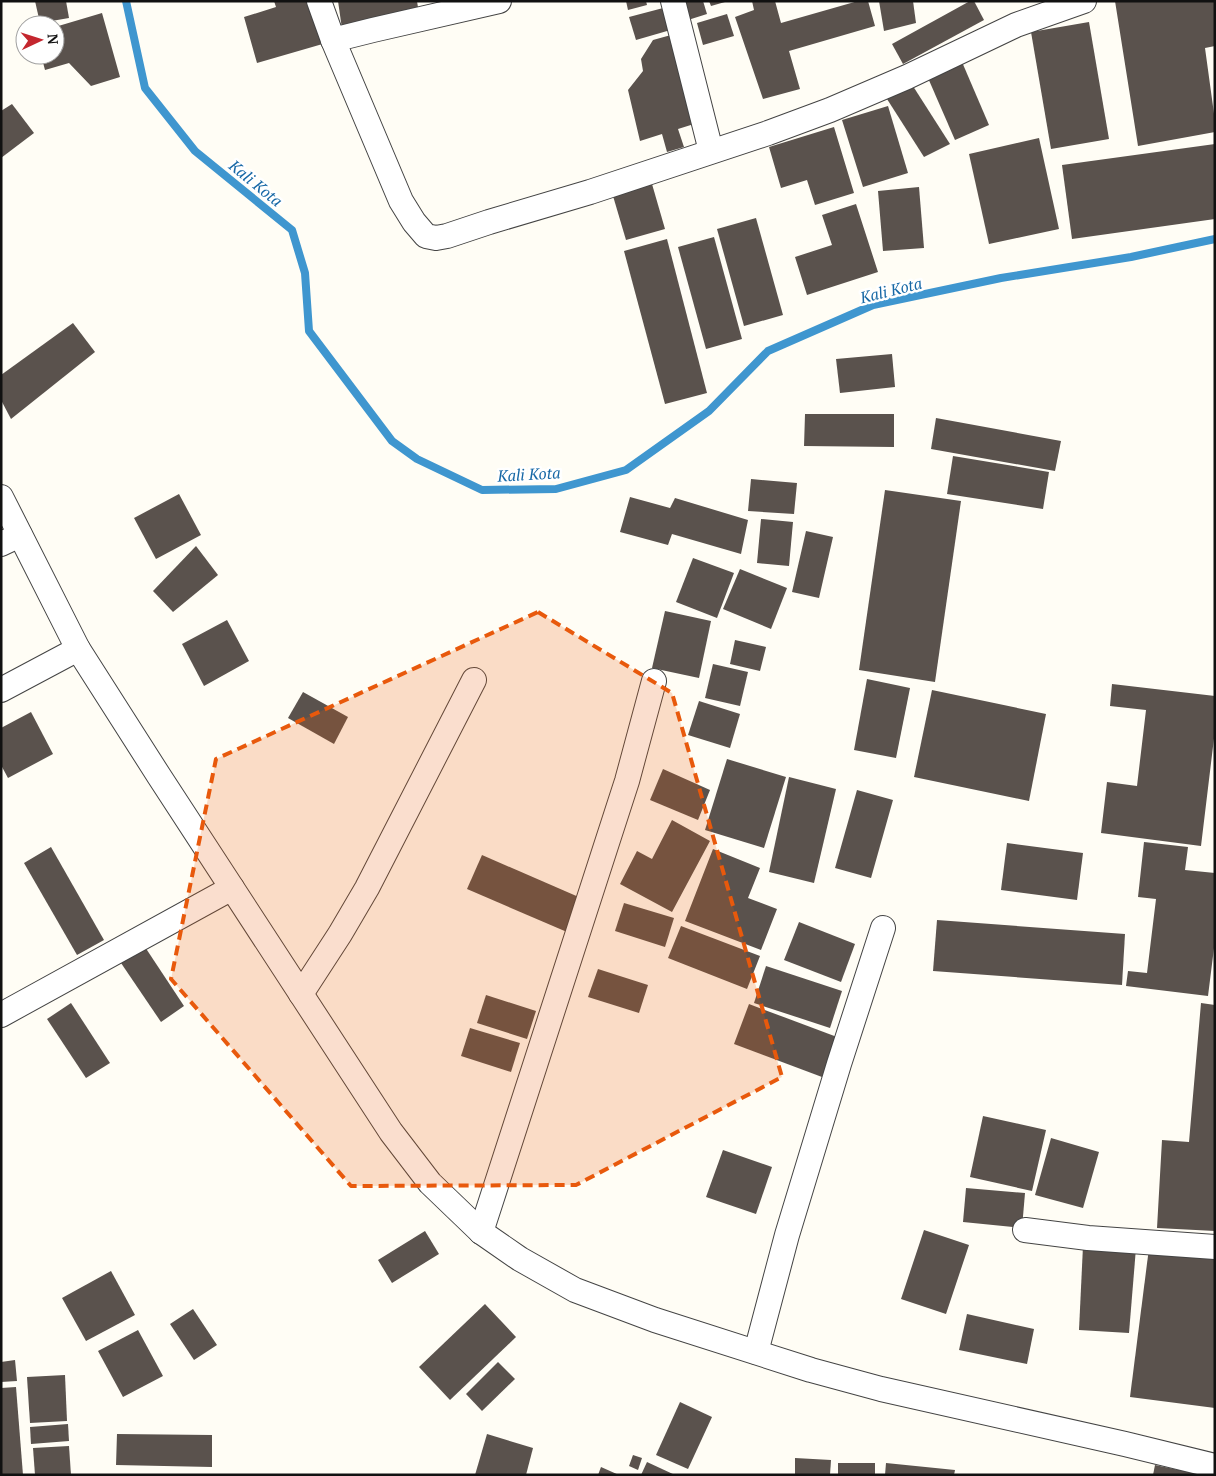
<svg xmlns="http://www.w3.org/2000/svg" width="1216" height="1476" font-family="'PT Serif',serif">
<style>
.lines{fill:none;stroke-linecap:round;stroke-linejoin:round}
.stream{stroke:#3f96cf;stroke-width:8}
.building{fill:#5a524d}
.minor-casing{stroke:#444;stroke-width:26}
.minor{stroke:#fff;stroke-width:24}
.marked{fill:#e8590c;fill-opacity:0.2;stroke:#e8590c;stroke-width:4;stroke-dasharray:10 6;stroke-linejoin:round}
.labels{text-anchor:middle;dominant-baseline:central;stroke-width:5;stroke-linejoin:round;paint-order:stroke}
.water-label{font-size:16px;font-style:italic;fill:#1768a6;stroke:#fff}
</style>
<rect width="100%" height="100%" fill="#fffdf5"/>
<g class="lines">
<!-- stream -->
<polyline class="stream" points="126,1 145,88 195,151 292,230 305,273 309,331 392,441 417,459 482,490 556,489 626,470 709,411 768,351 873,305 1001,278 1131,257 1215,239"/>
</g>
<!-- building -->
<g class="building">
<polygon points="35,1 66,1 69,18 40,23"/>
<polygon points="274,1 314,1 326,43 257,63 244,17 276,7"/>
<polygon points="338,1 417,1 419,14 342,29"/>
<polygon points="626,1 646,1 647,5 628,10"/>
<polygon points="682,1 703,1 707,14 688,20"/>
<polygon points="709,1 725,1 725,2 711,6"/>
<polygon points="752,1 775,1 781,23 858,1 868,1 875,26 789,51 800,89 763,99 735,17 754,10"/>
<polygon points="879,1 913,1 916,23 884,31"/>
<polygon points="970,1 974,1 984,20 903,64 892,44"/>
<polygon points="1115,1 1214,1 1215,46 1205,48 1215,121 1215,132 1138,146"/>
<polygon points="667,7 674,29 636,40 629,17"/>
<polygon points="102,13 120,77 91,86 69,63 45,70 41,55 55,55 55,27"/>
<polygon points="727,14 734,36 703,45 697,23"/>
<polygon points="1089,22 1109,139 1051,149 1031,32"/>
<polygon points="671,35 694,124 678,129 684,147 667,152 662,134 640,141 628,90 643,71 641,59 653,40"/>
<polygon points="962,62 989,125 955,140 928,78"/>
<polygon points="911,83 950,144 924,157 887,99"/>
<polygon points="12,104 34,133 1,158 1,111"/>
<polygon points="888,106 908,173 863,187 842,120"/>
<polygon points="834,127 854,193 815,205 807,180 781,188 769,147"/>
<polygon points="1039,138 1059,229 989,244 969,154"/>
<polygon points="1215,144 1215,219 1072,239 1062,165"/>
<polygon points="652,184 665,229 626,240 613,196"/>
<polygon points="919,187 924,248 883,251 878,191"/>
<polygon points="856,204 878,272 807,295 795,257 832,245 822,215"/>
<polygon points="756,218 783,315 744,326 717,229"/>
<polygon points="714,237 742,339 706,349 678,247"/>
<polygon points="667,239 707,393 665,404 624,251"/>
<polygon points="73,323 95,352 11,419 1,400 1,375"/>
<polygon points="892,354 895,387 840,393 836,359"/>
<polygon points="805,414 894,414 894,447 804,446"/>
<polygon points="936,418 1061,441 1055,471 931,449"/>
<polygon points="953,456 1049,472 1043,509 947,494"/>
<polygon points="751,479 797,483 794,514 748,511"/>
<polygon points="885,490 961,501 935,682 859,670"/>
<polygon points="179,494 201,535 156,559 134,518"/>
<polygon points="630,497 670,508 675,498 748,520 741,554 672,534 668,545 620,532"/>
<polygon points="761,519 793,522 789,566 757,563"/>
<polygon points="806,531 833,537 819,598 792,592"/>
<polygon points="196,546 218,575 173,612 153,591"/>
<polygon points="693,558 734,573 717,618 676,602"/>
<polygon points="740,569 787,588 771,629 723,609"/>
<polygon points="665,611 711,621 699,678 652,668"/>
<polygon points="227,620 249,661 204,686 182,644"/>
<polygon points="735,640 766,647 760,671 730,664"/>
<polygon points="713,664 748,672 740,706 705,698"/>
<polygon points="867,679 910,688 896,758 854,750"/>
<polygon points="1112,684 1215,696 1215,730 1201,846 1101,833 1107,782 1137,786 1146,710 1110,706"/>
<polygon points="932,690 1046,714 1029,801 914,777"/>
<polygon points="303,692 348,717 334,744 288,718"/>
<polygon points="699,701 740,714 730,748 688,735"/>
<polygon points="31,712 53,754 8,778 1,765 1,728"/>
<polygon points="727,759 786,777 764,848 705,830"/>
<polygon points="663,769 710,790 698,820 650,800"/>
<polygon points="789,777 836,789 814,883 769,872"/>
<polygon points="857,790 893,800 871,878 835,868"/>
<polygon points="672,820 710,841 672,912 620,884 637,851 652,859"/>
<polygon points="1144,842 1188,847 1185,870 1215,873 1215,940 1208,996 1126,986 1128,971 1147,973 1156,899 1138,897"/>
<polygon points="1007,843 1083,853 1077,900 1001,890"/>
<polygon points="51,847 104,940 77,955 24,863"/>
<polygon points="713,849 760,868 748,898 777,909 761,950 685,921"/>
<polygon points="482,855 581,898 567,932 467,889"/>
<polygon points="624,903 674,918 665,947 615,931"/>
<polygon points="937,920 1125,934 1122,985 933,971"/>
<polygon points="799,922 855,944 841,982 784,960"/>
<polygon points="681,926 760,956 747,989 668,958"/>
<polygon points="145,947 184,1006 161,1022 121,963"/>
<polygon points="766,966 842,991 830,1028 754,1003"/>
<polygon points="598,969 648,985 639,1013 588,997"/>
<polygon points="486,995 536,1011 527,1039 477,1023"/>
<polygon points="71,1003 110,1063 86,1078 47,1019"/>
<polygon points="1201,1003 1215,1005 1215,1231 1157,1228 1162,1140 1189,1142"/>
<polygon points="749,1004 837,1037 822,1077 734,1044"/>
<polygon points="470,1028 520,1043 511,1072 461,1056"/>
<polygon points="983,1116 1046,1130 1032,1191 970,1177"/>
<polygon points="1051,1138 1099,1152 1083,1208 1035,1195"/>
<polygon points="723,1150 772,1167 756,1214 706,1197"/>
<polygon points="966,1188 1025,1193 1022,1228 963,1222"/>
<polygon points="924,1230 969,1245 946,1314 901,1299"/>
<polygon points="425,1231 439,1254 392,1283 378,1260"/>
<polygon points="1083,1246 1136,1248 1129,1333 1079,1330"/>
<polygon points="1149,1248 1215,1256 1215,1408 1130,1397"/>
<polygon points="111,1271 135,1315 86,1341 62,1298"/>
<polygon points="485,1304 516,1337 450,1400 419,1367"/>
<polygon points="193,1309 217,1345 194,1360 170,1324"/>
<polygon points="967,1314 1034,1329 1027,1364 959,1350"/>
<polygon points="138,1330 163,1376 123,1397 98,1351"/>
<polygon points="15,1360 17,1381 1,1382 1,1362"/>
<polygon points="498,1362 515,1379 482,1411 466,1394"/>
<polygon points="65,1375 67,1421 30,1423 27,1377"/>
<polygon points="16,1387 23,1475 1,1475 1,1388"/>
<polygon points="680,1402 712,1417 688,1469 656,1455"/>
<polygon points="68,1424 69,1441 31,1444 30,1427"/>
<polygon points="117,1434 212,1435 212,1467 116,1465"/>
<polygon points="487,1434 533,1448 526,1475 475,1475"/>
<polygon points="69,1446 71,1475 35,1475 33,1448"/>
<polygon points="633,1455 642,1458 638,1470 629,1466"/>
<polygon points="795,1458 831,1460 830,1475 795,1475"/>
<polygon points="647,1462 675,1475 641,1475"/>
<rect x="838" y="1463" width="37" height="12"/>
<polygon points="886,1463 955,1470 954,1475 885,1475"/>
<polygon points="1155,1465 1198,1474 1198,1475 1153,1475"/>
<polygon points="601,1467 619,1475 598,1475"/>
</g>
<g class="lines">
<!-- minor casing -->
<g class="minor-casing">
<g id="minor">
<polyline points="319,1 333,40 401,201 414,222 426,236 436,238 447,236 489,222 590,192 768,133 830,110 907,77 1016,25 1084,1"/>
<polyline points="673,1 711,151"/>
<polyline points="333,40 373,30 499,1"/>
<polyline points="1,497 78,649 159,776 391,1132 430,1183 481,1232 520,1259 575,1290 655,1320 811,1370 881,1389 1125,1444 1215,1466"/>
<polyline points="1,544 20,535"/>
<polyline points="1,690 78,649"/>
<polyline points="301,994 340,934 367,888 474,680"/>
<polyline points="1,1015 232,888"/>
<polyline points="1025,1230 1088,1238 1215,1247"/>
<polyline points="481,1232 627,781 654,681"/>
<polyline points="756,1352 787,1235 839,1064 883,928"/>
</g>
</g>
<!-- minor -->
<use href="#minor" class="minor"/>
</g>
<!-- marked area -->
<path class="marked" d="M538,612L672,693L782,1077L576,1185L351,1186L171,979L216,759Z"/>
<g class="labels">
<!-- water labels -->
<g class="water-label">
<text transform="translate(256 183) rotate(39)">Kali Kota</text>
<text transform="translate(891 290) rotate(-14)">Kali Kota</text>
<text transform="translate(529 474) rotate(-3)">Kali Kota</text>
</g>
</g>
<!-- border -->
<rect width="1216" height="1476" fill="none" stroke="#111111" stroke-width="5"/>
<!-- north arrow -->
<g transform="translate(40 40) rotate(86)"><circle r="24" fill="#ffffff" stroke="#a0a0a0"/>
<path d="M0-4L9 19L0 12L-9 19Z" fill="#c4262e"/>
<text y="-8" font-size="14" font-weight="bold" text-anchor="middle" fill="#111111">N</text>
</g>
</svg>
